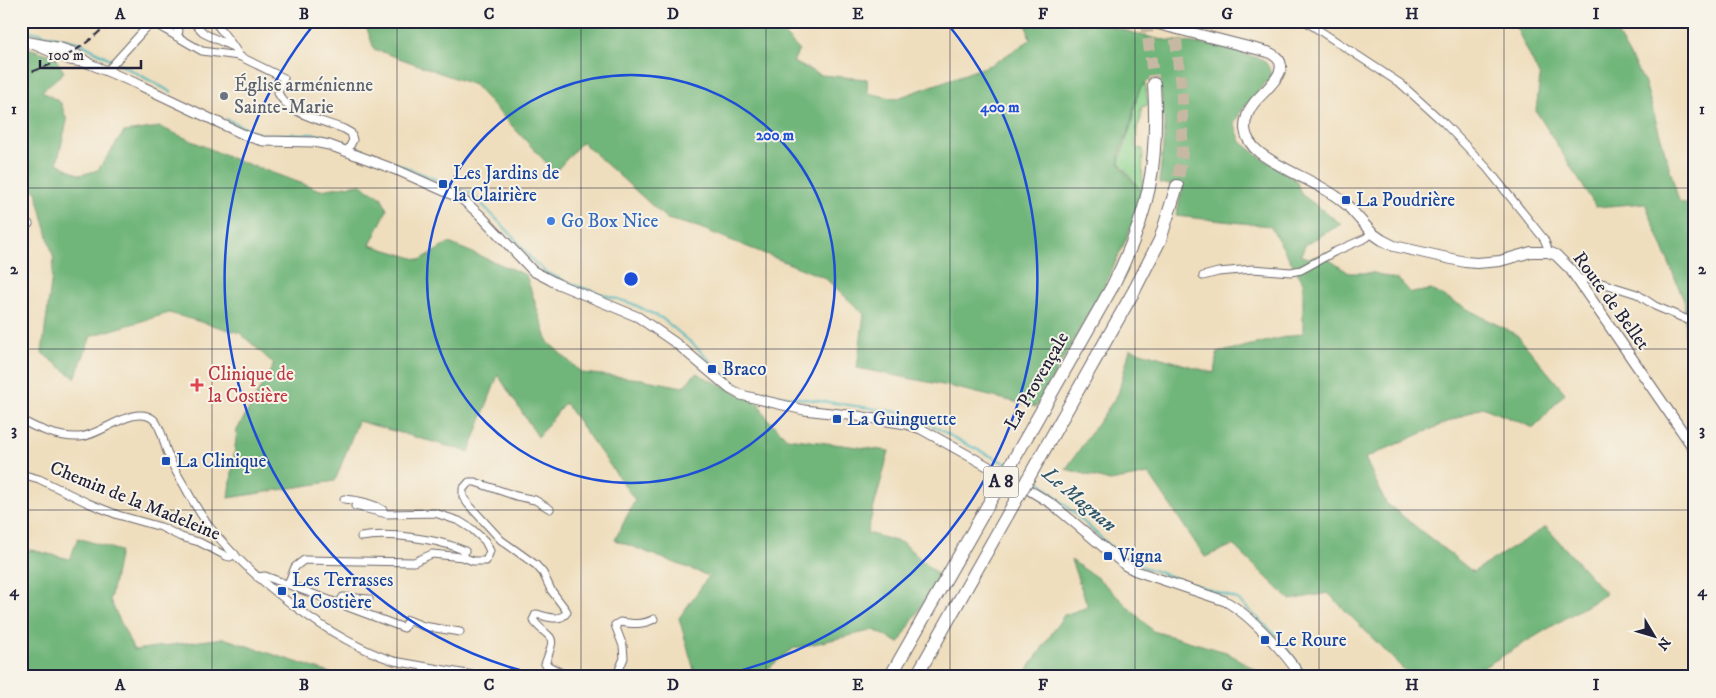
<svg xmlns="http://www.w3.org/2000/svg" width="1716" height="698" font-family="'IM FELL DW Pica',serif">
<style>
.green{fill:#8bd38e;stroke:#567a64}
.forest{fill:#70b579;stroke:#496c5a}
.lines{fill:none;stroke-linecap:round;stroke-linejoin:round}
.stream{stroke:#48b7c0;stroke-width:2}
.motorway-tunnel{stroke:#c6b8a3;stroke-width:12;stroke-dasharray:12 6;stroke-linecap:butt}
.minor-casing{stroke:#6a6468;stroke-width:9}
.tertiary-casing{stroke:#6a6468;stroke-width:11}
.secondary-casing{stroke:#6a6468;stroke-width:12}
.motorway-casing{stroke:#6a6468;stroke-width:14}
.minor{stroke:#fff;stroke-width:7}
.tertiary{stroke:#fff;stroke-width:9}
.secondary{stroke:#fff;stroke-width:10}
.motorway{stroke:#fff;stroke-width:12}
.rail{stroke:#22223b;stroke-width:2;stroke-dasharray:8 4;stroke-linecap:butt}
.motorway-bridge-casing{stroke:#6a6468;stroke-width:14;stroke-linecap:butt}
.motorway-bridge{stroke:#fff;stroke-width:12}
.grid{fill:none;stroke:#22223b;stroke-width:1;stroke-opacity:0.55}
.ring{fill:none;stroke:#1d4ed8;stroke-width:2.5}
.worship-dot{fill:#6b7280;stroke:#f7f3e8;stroke-width:2}
.transit-dot{fill:#1a4fb4;stroke:#f7f3e8;stroke-width:2}
.shop-dot{fill:#3f7fe0;stroke:#f7f3e8;stroke-width:2}
.health-dot{fill:#e0444e;stroke:#f7f3e8;stroke-width:2}
.labels{text-anchor:middle;dominant-baseline:central;stroke-width:4;stroke-linejoin:round;paint-order:stroke}
.shield{fill:#f7f3e8;stroke:#62616f;stroke-width:1}
.shield-label{font-size:18px;font-weight:bold;fill:#22223b}
.worship-label{font-size:19px;fill:#5b616d;stroke:#f7f3e8;text-anchor:start}
.transit-label{font-size:19px;fill:#164399;stroke:#f7f3e8;text-anchor:start}
.shop-label{font-size:19px;fill:#366cbe;stroke:#f7f3e8;text-anchor:start}
.street-label{font-size:19px;fill:#22223b;stroke:#f7f3e8}
.health-label{font-size:19px;fill:#be3a42;stroke:#f7f3e8;text-anchor:start}
.water-label{font-size:20px;font-style:italic;fill:#2f566a;stroke:#f7f3e8}
.centre{fill:#1d4ed8;stroke:#f7f3e8;stroke-width:2.5}
.ring-label{font-size:15px;text-anchor:middle;font-weight:bold;fill:#1d4ed8;stroke:#f7f3e8;stroke-width:4;stroke-linejoin:round;paint-order:stroke}
.neatline{fill:none;stroke:#22223b;stroke-width:2}
.grid-label{font-size:16px;text-anchor:middle;font-weight:bold;fill:#22223b}
</style>
<rect width="100%" height="100%" fill="#f7f3e8"/>
<filter id="ink" filterUnits="userSpaceOnUse"><feTurbulence type="fractalNoise" baseFrequency=".02" numOctaves="2"/><feDisplacementMap in="SourceGraphic" scale="10" xChannelSelector="R" yChannelSelector="G"/><feConvolveMatrix kernelMatrix="1 2 1 2 8 2 1 2 1" color-interpolation-filters="sRGB"/></filter>
<filter id="wash" filterUnits="userSpaceOnUse"><feTurbulence type="fractalNoise" baseFrequency=".0096" numOctaves="4" result="noise"/><feDisplacementMap in="SourceGraphic" scale="20" xChannelSelector="R" yChannelSelector="G"/><feGaussianBlur stdDeviation="1.12" result="paint"/><feColorMatrix in="noise" values="0 0 0 0 0 0 0 0 0 0 0 0 0 0 0 0 0 1.4 0 .05"/><feComposite in="paint" operator="in"/></filter>
<g filter="url(#wash)">
<rect width="100%" height="100%" fill="#efdebd"/>
<!-- green -->
<polygon class="green" points="1145,83 1148,105 1141,107 1141,119 1137,127 1136,148 1143,149 1142,192 1119,162 1131,126 1138,91"/>
<!-- forest -->
<g class="forest">
<path d="M360,21H772L799,50L793,62L821,75L867,79L868,93L895,99L993,64L1030,40L1026,23L1090,21L1157,39L1211,45L1262,59C1268,65 1271,69 1270,78L1241,111L1234,123L1241,142L1260,157L1296,180L1301,194L1341,224L1305,245L1301,255L1308,258L1322,255L1349,273H1374L1399,280L1411,293L1431,290L1517,335L1565,393L1534,428L1482,407L1365,458L1386,503L1473,572L1546,527L1606,594L1484,667L1452,677H1411L1328,593L1290,600L1233,545L1205,557L1149,474L1110,481L1066,469L1118,394L1130,349L1214,373L1217,353L1303,333V282L1270,226L1176,216L1183,186L1180,183L1171,185L1159,183L1165,128L1160,82C1136,71 1134,113 1130,127C1127,137 1119,150 1119,161C1119,168 1137,185 1142,192L1132,226L1106,283L1036,407L948,386L857,368L864,314L825,278L698,227L667,219L582,142L555,172L474,85L374,49L365,23Z"/>
<polygon points="1513,21 1610,21 1645,83 1679,201 1695,207 1695,355 1685,342 1685,303 1645,203 1596,207 1536,111 1540,77"/>
<polygon points="21,46 54,56 64,72 42,91 61,103 67,121 57,163 80,175 98,170 124,132 160,127 231,158 320,190 360,184 382,198 387,210 370,245 420,260 449,243 526,275 548,342 582,373 641,379 683,387 696,373 759,404 767,418 787,438 889,451 867,533 903,543 939,576 899,643 874,630 792,649 758,677 696,677 679,618 709,576 615,540 635,500 565,403 538,437 498,375 469,452 358,421 335,481 229,498 237,430 274,364 240,333 169,313 91,336 75,378 42,353 54,260 36,191 21,181"/>
<polygon points="78,538 120,551 110,600 134,650 223,638 342,677 21,677 21,551 31,550 70,559"/>
<polygon points="1071,560 1099,579 1153,631 1226,652 1268,677 1023,677 1064,615 1088,607"/>
</g>
<g class="lines">
<!-- stream -->
<g class="stream">
<polyline points="21,29 78,42 114,61"/>
<polyline points="118,63 171,92"/>
<polyline points="226,119 258,134 314,134 330,137 348,144"/>
<polyline points="353,146 472,194 510,233 534,262 547,273 574,285 633,304 663,319 694,345 738,388 748,391 899,412 934,426 958,440 1007,464"/>
<polyline points="1016,468 1025,473"/>
<polyline points="1033,477 1038,480 1110,546 1132,563 1237,599 1278,637 1308,677"/>
</g>
</g>
</g>
<g filter="url(#ink)">
<g class="lines">
<!-- motorway-tunnel -->
<g class="motorway-tunnel">
<polyline points="1146,21 1154,84"/>
<polyline points="1174,21 1182,97 1182,153 1177,186"/>
</g>
<!-- minor casing -->
<g class="minor-casing">
<g id="minor">
<polyline points="171,21 179,31 177,37"/>
<polyline points="192,21 205,34 233,47"/>
<path d="M214,21C220,29 237,49 239,56"/>
<polyline points="1305,21 1401,84 1444,123 1487,168 1544,239 1547,246 1548,252"/>
<path d="M107,71L144,30L149,26L157,25L202,51L239,56L284,78L278,93C288,114 323,121 344,129L351,133L353,140L347,152"/>
<polyline points="21,220 29,224"/>
<polyline points="1203,276 1218,272 1253,269 1291,272 1301,270 1334,252 1366,238 1372,233"/>
<polyline points="1577,279 1589,279 1637,294 1655,306 1695,323"/>
<path d="M21,420C37,429 60,438 79,437C101,436 133,404 153,419C158,423 160,430 162,435C167,456 174,469 185,487C192,500 200,514 209,526C251,579 330,640 394,661L484,677"/>
<polyline points="21,474 39,479 88,503 118,515 161,527 181,537 199,542 226,556 230,557 235,554"/>
<path d="M344,499C358,500 371,502 383,510"/>
<polyline points="355,506 387,514 435,513 459,521 472,529 485,541 490,551 486,561 473,561 463,557"/>
<path d="M550,509L535,500L516,496L475,482H469L463,489V497L468,504L501,540L536,565L543,573L551,590L566,610L567,612C560,623 546,616 536,614L533,620C551,643 558,630 545,664L569,677"/>
<polyline points="257,577 265,576 404,628 408,620 423,626 460,632"/>
<path d="M288,584L295,567L304,560L414,562L432,554L463,557L465,551C440,539 388,532 361,537"/>
<polyline points="339,603 343,597 369,599"/>
<path d="M616,677L624,658L623,646L615,625L620,622C633,624 643,625 654,619"/>
</g>
</g>
<!-- tertiary casing -->
<g class="tertiary-casing">
<g id="tertiary">
<polyline points="21,39 70,60 88,63"/>
<path d="M30,42L61,48L73,52L90,64L135,83L249,137L263,141L314,142L329,145L399,171L462,199L480,215L533,271L558,284L638,317L677,344L730,389L741,395L804,410L857,416L906,424L921,429L1016,482L1052,504L1126,566L1136,571L1225,601C1249,614 1286,653 1301,677"/>
</g>
</g>
<!-- secondary casing -->
<g class="secondary-casing">
<path id="secondary" d="M1146,21L1268,52C1299,66 1265,89 1254,103C1249,109 1245,119 1245,127C1245,137 1252,147 1260,153C1284,171 1313,180 1337,197L1347,205L1372,233L1382,240L1394,246L1465,262L1477,263L1500,261L1531,252H1548L1556,255L1571,270L1695,450"/>
</g>
<!-- motorway casing -->
<g class="motorway-casing">
<g id="motorway">
<path d="M1112,287C1149,215 1159,164 1154,84"/>
<polyline points="1135,289 1160,240 1177,186"/>
</g>
</g>
<!-- minor -->
<use href="#minor" class="minor"/>
<!-- tertiary -->
<use href="#tertiary" class="tertiary"/>
<!-- secondary -->
<use href="#secondary" class="secondary"/>
<!-- motorway -->
<use href="#motorway" class="motorway"/>
<!-- rail -->
<path class="rail" d="M21,75C56,65 85,48 110,21"/>
<!-- motorway-bridge casing -->
<g class="motorway-bridge-casing">
<g id="motorway-bridge">
<polyline points="890,677 1112,287"/>
<polyline points="916,677 1135,289"/>
</g>
</g>
<!-- motorway-bridge -->
<use href="#motorway-bridge" class="motorway-bridge"/>
</g>
</g>
<!-- grid -->
<path class="grid" d="M212,21V677M397,21V677M581,21V677M766,21V677M950,21V677M1135,21V677M1319,21V677M1504,21V677M21,188H1695M21,349H1695M21,510H1695"/>
<!-- distance rings -->
<g class="ring">
<circle cx="631" cy="279" r="204"/>
<path d="M543 676A407 407 0 0 1 315 23M947 23A407 407 0 0 1 719 676"/>
</g>
<!-- markers -->
<circle class="worship-dot" cx="224" cy="96" r="5"/>
<g class="transit-dot">
<rect x="438" y="179" width="10" height="10" rx="2.5"/>
<rect x="1341" y="195" width="10" height="10" rx="2.5"/>
<rect x="707" y="364" width="10" height="10" rx="2.5"/>
<rect x="832" y="414" width="10" height="10" rx="2.5"/>
<rect x="161" y="456" width="10" height="10" rx="2.5"/>
<rect x="1103" y="551" width="10" height="10" rx="2.5"/>
<rect x="277" y="586" width="10" height="10" rx="2.5"/>
<rect x="1260" y="635" width="10" height="10" rx="2.5"/>
</g>
<circle class="shop-dot" cx="551" cy="221" r="5"/>
<path class="health-dot" d="M194.5 377.5h5v5h5v5h-5v5h-5v-5h-5v-5h5z"/>
<g class="labels">
<!-- shield labels -->
<rect class="shield" x="983.5" y="466.5" width="35" height="31" rx="4"/>
<g class="shield-label">
<text x="1001" y="482">A 8</text>
</g>
<!-- worship labels -->
<g class="worship-label">
<text x="234" y="85">Église arménienne<tspan x="234" dy="22">Sainte-Marie</tspan></text>
</g>
<!-- transit labels -->
<g class="transit-label">
<text x="453" y="173">Les Jardins de<tspan x="453" dy="22">la Clairière</tspan></text>
<text x="1356" y="200">La Poudrière</text>
<text x="722" y="369">Braco</text>
<text x="847" y="419">La Guinguette</text>
<text x="176" y="461">La Clinique</text>
<text x="1118" y="556">Vigna</text>
<text x="292" y="580">Les Terrasses<tspan x="292" dy="22">la Costière</tspan></text>
<text x="1275" y="640">Le Roure</text>
</g>
<!-- shop labels -->
<g class="shop-label">
<text x="561" y="221">Go Box Nice</text>
</g>
<!-- street labels -->
<g class="street-label">
<text transform="translate(1611 301) rotate(54)">Route de Bellet</text>
<text transform="translate(1037 381) rotate(-60)">La Provençale</text>
<text transform="translate(135 501) rotate(22)">Chemin de la Madeleine</text>
</g>
<!-- health labels -->
<g class="health-label">
<text x="208" y="374">Clinique de<tspan x="208" dy="22">la Costière</tspan></text>
</g>
<!-- water labels -->
<g class="water-label">
<text transform="translate(1079 500) rotate(40)">Le Magnan</text>
</g>
</g>
<circle cx="631" cy="279" r="8" class="centre"/>
<g class="ring-label">
<text x="1000" y="112">400 m</text>
<text x="775" y="140">200 m</text>
</g>
<!-- margin -->
<rect width="1716" height="698" fill="none" stroke="#f7f3e8" stroke-width="55"/>
<!-- north arrow -->
<g transform="translate(1654 636) rotate(128)" stroke="#f7f3e8" stroke-width="4" paint-order="stroke">
<path d="M0-4L9 19L0 12L-9 19Z" fill="#22223b"/>
<text y="-8" font-size="14" font-weight="bold" text-anchor="middle" fill="#22223b">N</text>
</g>
<!-- scale -->
<path d="M40 60v8h101v-8" fill="none" stroke="#22223b" stroke-width="2.5"/>
<text x="48" y="60" font-size="15" fill="#22223b" stroke="#f7f3e8" stroke-width="4" paint-order="stroke">100 m</text>
<rect x="28" y="28" width="1660" height="642" class="neatline"/>
<g class="grid-label">
<text x="120" y="19">A</text>
<text x="304" y="19">B</text>
<text x="489" y="19">C</text>
<text x="673" y="19">D</text>
<text x="858" y="19">E</text>
<text x="1043" y="19">F</text>
<text x="1227" y="19">G</text>
<text x="1412" y="19">H</text>
<text x="1596" y="19">I</text>
<text x="14" y="114">1</text>
<text x="1702" y="114">1</text>
<text x="14" y="274">2</text>
<text x="1702" y="274">2</text>
<text x="14" y="435">3</text>
<text x="1702" y="435">3</text>
<text x="14" y="596">4</text>
<text x="1702" y="596">4</text>
<text x="120" y="690">A</text>
<text x="304" y="690">B</text>
<text x="489" y="690">C</text>
<text x="673" y="690">D</text>
<text x="858" y="690">E</text>
<text x="1043" y="690">F</text>
<text x="1227" y="690">G</text>
<text x="1412" y="690">H</text>
<text x="1596" y="690">I</text>
</g>
</svg>
